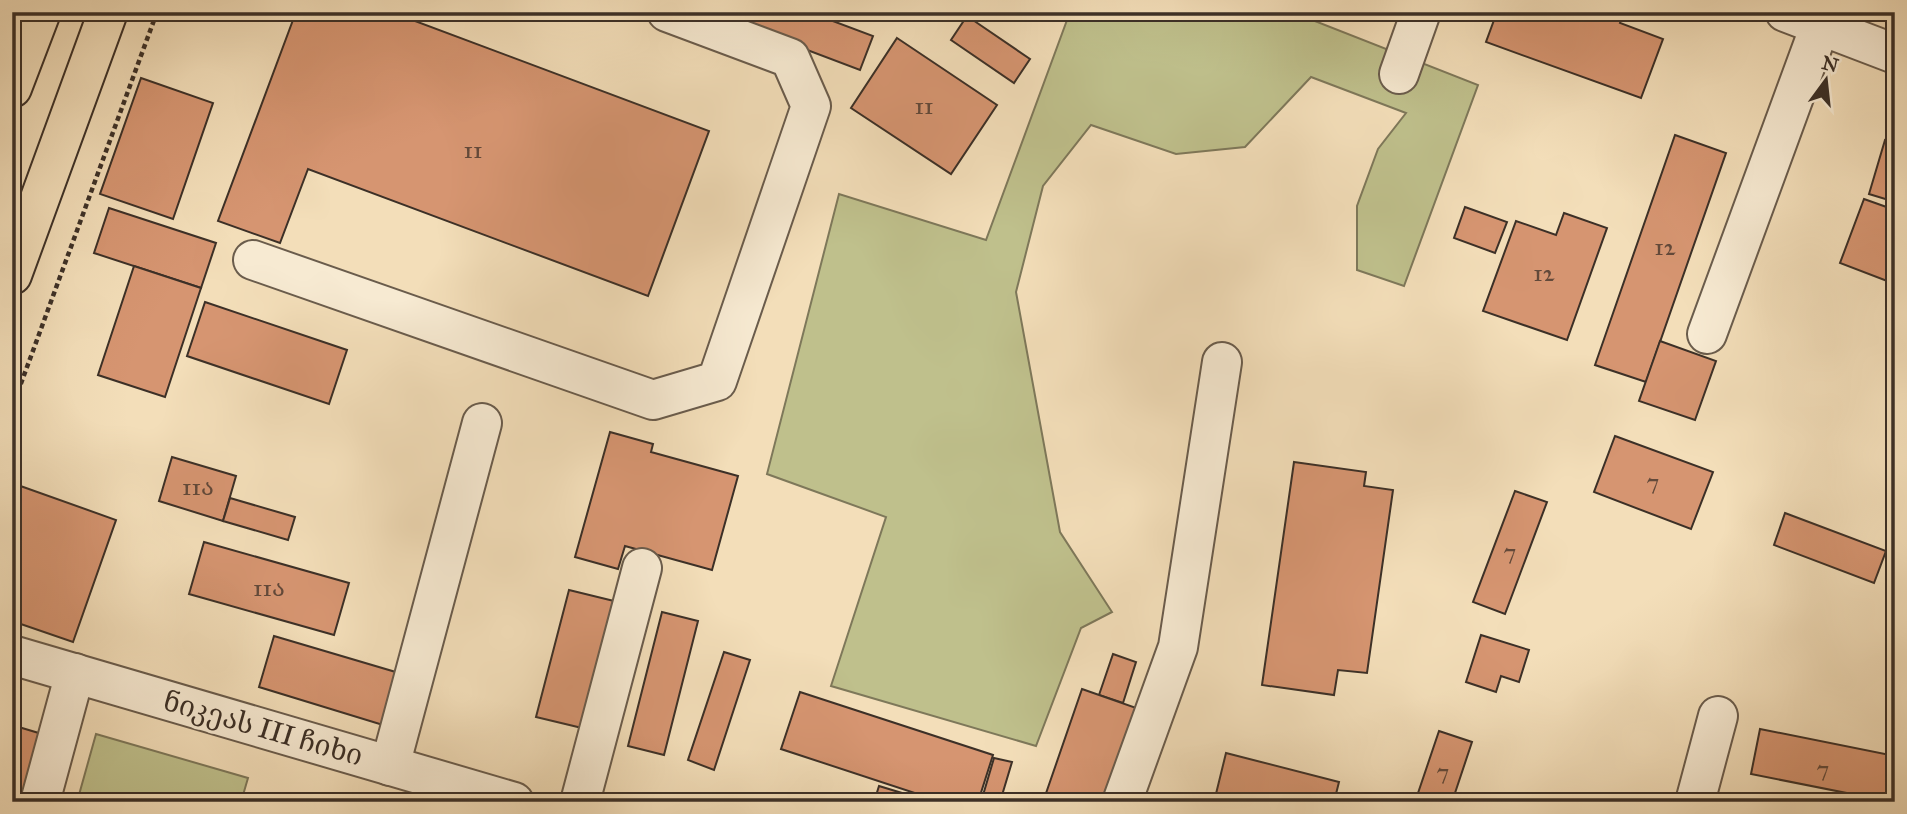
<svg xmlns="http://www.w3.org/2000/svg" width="1907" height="814" font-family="'IM FELL Great Primer','Noto Serif Georgian',serif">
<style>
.green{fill:#bfc08c;stroke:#7e785a;stroke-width:2}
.building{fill:#d69571;stroke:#3c3027;stroke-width:2}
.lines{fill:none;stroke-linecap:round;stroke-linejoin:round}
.minor-casing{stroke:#6a5c4c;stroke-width:42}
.major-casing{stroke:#3c3027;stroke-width:42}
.path{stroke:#3c3027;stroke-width:4.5;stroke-dasharray:5 3.5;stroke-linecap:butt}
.minor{stroke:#f7ead2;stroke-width:38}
.major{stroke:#f3deb9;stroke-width:38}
.labels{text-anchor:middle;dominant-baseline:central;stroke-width:6;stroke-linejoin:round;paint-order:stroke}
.number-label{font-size:24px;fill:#62493a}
.street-label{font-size:28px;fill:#3c3027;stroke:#f7ead2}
</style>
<rect width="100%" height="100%" fill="#f3deb9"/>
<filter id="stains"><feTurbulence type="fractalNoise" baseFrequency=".00286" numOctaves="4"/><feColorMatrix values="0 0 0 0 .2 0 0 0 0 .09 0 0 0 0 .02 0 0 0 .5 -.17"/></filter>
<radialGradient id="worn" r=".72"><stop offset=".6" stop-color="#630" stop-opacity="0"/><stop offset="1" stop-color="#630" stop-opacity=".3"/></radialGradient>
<!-- green -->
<g class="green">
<polygon points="1070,12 1210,12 1214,14 1216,12 1292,12 1478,85 1404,286 1357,270 1357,206 1378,149 1406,113 1311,77 1245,147 1176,154 1091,125 1043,186 1016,292 1060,532 1112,612 1081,628 1036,746 831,686 886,517 767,474 839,194 986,240"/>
<polygon points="96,734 248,778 241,802 77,802"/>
</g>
<!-- building -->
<g class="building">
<polygon points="296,12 391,12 709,131 648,296 308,169 280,243 218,221"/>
<polygon points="707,12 835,12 830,20 873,36 860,70"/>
<polygon points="1497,12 1624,12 1620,23 1663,39 1641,98 1486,42"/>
<polygon points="967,16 1030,59 1014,83 951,40"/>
<polygon points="897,38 997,105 951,174 851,108"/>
<polygon points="141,78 213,103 173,219 100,194"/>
<polygon points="1675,135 1726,153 1646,382 1595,365"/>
<polygon points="1885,140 1895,143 1895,202 1869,194"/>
<polygon points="1864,199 1895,210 1895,284 1840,263"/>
<polygon points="1465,207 1507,222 1495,253 1454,238"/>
<polygon points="109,208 216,243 201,288 94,253"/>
<polygon points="1564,213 1607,228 1567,340 1483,311 1516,221 1556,235"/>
<polygon points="134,266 201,288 165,397 98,375"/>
<polygon points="205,302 347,350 329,404 187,356"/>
<polygon points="1660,341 1716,361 1695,420 1639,401"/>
<polygon points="610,432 653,444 651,452 738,476 712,570 625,546 618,569 575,557"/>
<polygon points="1615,436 1713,472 1691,529 1594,492"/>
<polygon points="172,457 236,476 223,521 159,501"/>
<polygon points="1294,462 1366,472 1364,486 1393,490 1367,673 1338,670 1334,695 1262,685"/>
<polygon points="12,483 116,520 73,642 12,621"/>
<polygon points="1515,491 1547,502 1505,614 1473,602"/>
<polygon points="230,498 295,517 288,540 223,521"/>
<polygon points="1785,513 1886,551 1874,583 1774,545"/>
<polygon points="204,542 349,583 334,635 189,594"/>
<polygon points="569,590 614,601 582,728 536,717"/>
<polygon points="662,612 698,621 664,755 628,746"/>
<polygon points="1481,635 1529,650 1519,682 1501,676 1496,692 1466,682"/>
<polygon points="274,636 399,673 383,725 259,687"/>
<polygon points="724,652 750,660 714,770 688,760"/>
<polygon points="1113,654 1136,662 1123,703 1099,695"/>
<polygon points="1082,689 1142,710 1110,802 1043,802"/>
<polygon points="800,692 993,755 978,802 942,802 781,749"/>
<polygon points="12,725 42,734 23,802 12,802"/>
<polygon points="1760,729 1895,756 1887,801 1751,774"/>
<polygon points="1439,731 1472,742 1452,802 1415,802"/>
<polygon points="1226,753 1339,782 1334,802 1214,802"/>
<polygon points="994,758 1012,762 1000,802 981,802"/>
<polygon points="879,786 902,793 900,802 874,802"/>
</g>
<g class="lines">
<!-- minor casing -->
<g class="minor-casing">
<g id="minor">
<polyline points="1785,12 1895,54"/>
<polyline points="1399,74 1421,12"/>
<polyline points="253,260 653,400 717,381 811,106 790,58 667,12"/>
<polyline points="1707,334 1820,26"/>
<polyline points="12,655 514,802"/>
<polyline points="390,766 482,423"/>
<polyline points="40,802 75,673"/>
<polyline points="580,802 642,568"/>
<polyline points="1122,802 1178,647 1222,362"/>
<polyline points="1695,802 1718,716"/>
</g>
</g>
<!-- major casing -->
<g class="major-casing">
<g id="major">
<polyline points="12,88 41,12"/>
<polyline points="12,275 108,12"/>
</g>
</g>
<!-- path -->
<polyline class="path" points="12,408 157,12"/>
<!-- minor -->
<use href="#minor" class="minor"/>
<!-- major -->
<use href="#major" class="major"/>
</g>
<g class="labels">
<!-- number labels -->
<g class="number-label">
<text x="924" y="106">11</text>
<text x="473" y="150">11</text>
<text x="1665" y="247">12</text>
<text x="1544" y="273">12</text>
<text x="1653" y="482">7</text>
<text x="198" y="487">11ა</text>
<text x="1510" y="552">7</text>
<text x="269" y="588">11ა</text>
<text x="1823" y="769">7</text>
<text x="1443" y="772">7</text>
</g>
<!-- street labels -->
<g class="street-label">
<text transform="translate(263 728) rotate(16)">ნიკეას III ჩიხი</text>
</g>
</g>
<!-- margin -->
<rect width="1907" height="814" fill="none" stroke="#f3deb9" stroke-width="42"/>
<rect x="14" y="14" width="1879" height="786" fill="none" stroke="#3c3027" stroke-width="3.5"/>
<rect x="21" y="21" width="1865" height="772" fill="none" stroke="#3c3027" stroke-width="2"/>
<!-- north arrow -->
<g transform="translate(1826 80) rotate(15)" stroke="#f7ead2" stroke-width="5" paint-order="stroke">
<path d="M0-5L12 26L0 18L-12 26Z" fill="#3c3027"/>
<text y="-10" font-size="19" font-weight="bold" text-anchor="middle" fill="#3c3027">N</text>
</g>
<rect width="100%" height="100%" filter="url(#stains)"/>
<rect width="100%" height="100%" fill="url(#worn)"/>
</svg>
